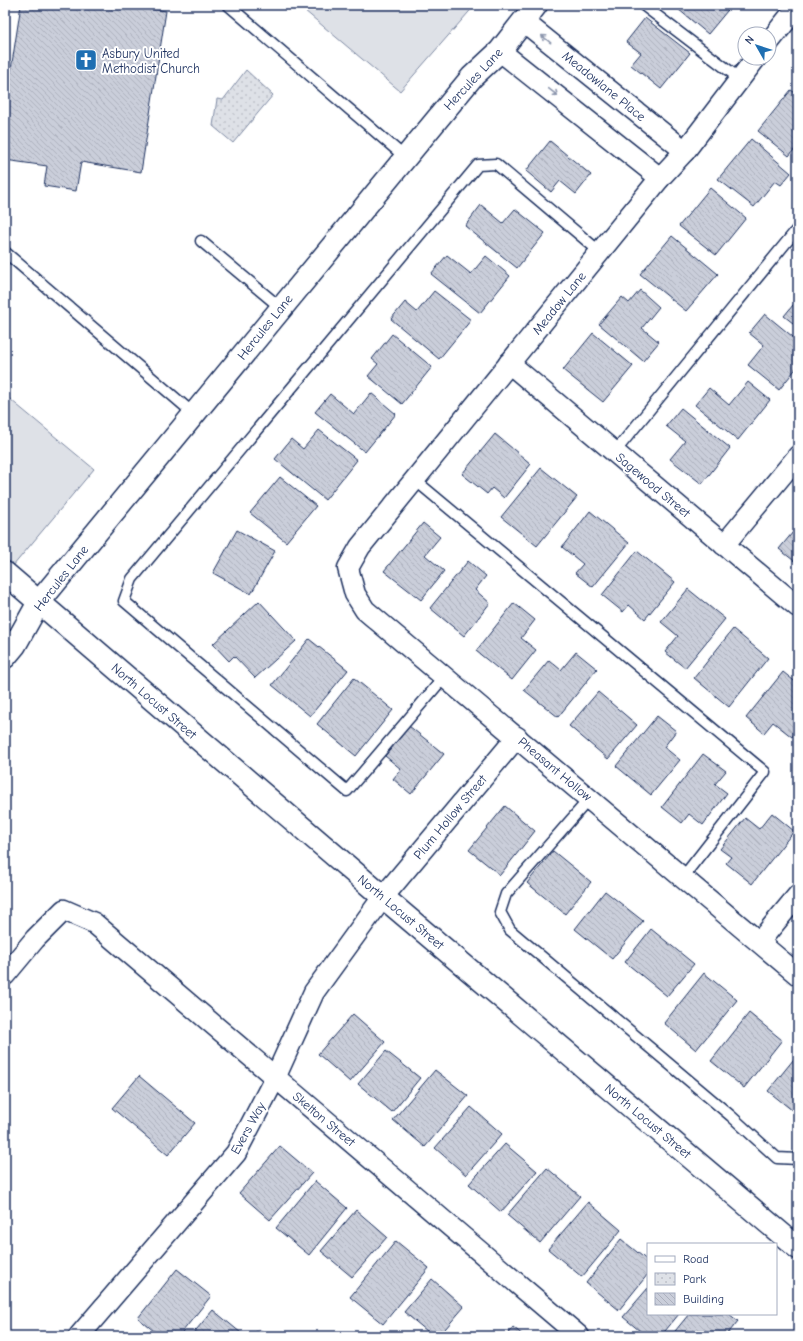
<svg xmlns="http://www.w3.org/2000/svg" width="803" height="1341" font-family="'Comic Neue',sans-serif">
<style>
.green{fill:#dee1e7;stroke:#7c88a2}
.park{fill:url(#park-dots);stroke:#7c88a2}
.building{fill:url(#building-back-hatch);stroke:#1b2f5e}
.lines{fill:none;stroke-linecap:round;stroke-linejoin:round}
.lane-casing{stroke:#1b2f5e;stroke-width:13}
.street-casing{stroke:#1b2f5e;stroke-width:23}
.secondary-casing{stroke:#1b2f5e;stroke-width:25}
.lane{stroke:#fff;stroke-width:10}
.street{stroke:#fff;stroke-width:20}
.secondary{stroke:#fff;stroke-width:22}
.oneway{stroke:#8d97ae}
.labels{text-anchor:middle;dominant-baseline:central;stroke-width:4;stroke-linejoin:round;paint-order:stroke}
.poi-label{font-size:13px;fill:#1b2f5e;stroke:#fff;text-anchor:start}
.street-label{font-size:13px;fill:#1b2f5e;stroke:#fff}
</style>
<defs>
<pattern id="park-dots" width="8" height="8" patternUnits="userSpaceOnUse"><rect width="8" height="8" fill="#dee1e7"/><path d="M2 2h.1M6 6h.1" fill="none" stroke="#bec1c9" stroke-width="1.8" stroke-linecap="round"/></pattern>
<pattern id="building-back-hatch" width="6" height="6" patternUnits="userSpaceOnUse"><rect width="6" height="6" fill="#caceda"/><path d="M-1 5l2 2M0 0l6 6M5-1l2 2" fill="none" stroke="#adb1be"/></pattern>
</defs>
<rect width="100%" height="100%" fill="#fff"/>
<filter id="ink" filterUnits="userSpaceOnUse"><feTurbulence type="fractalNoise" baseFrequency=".025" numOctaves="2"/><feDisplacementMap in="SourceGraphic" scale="8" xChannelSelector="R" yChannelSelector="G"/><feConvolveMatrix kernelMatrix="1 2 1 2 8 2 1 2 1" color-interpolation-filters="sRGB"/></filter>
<g filter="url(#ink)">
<!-- green -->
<g class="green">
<polygon points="298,5 475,5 400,91"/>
<polygon points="5,395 94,469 13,566 5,559"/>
</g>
<!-- park -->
<polygon class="park" points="246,70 273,95 233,143 213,126 217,99 223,100"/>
<!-- building -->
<g class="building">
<polygon points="21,5 125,5 166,11 141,172 81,162 76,191 44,186 47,166 5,160 5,108"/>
<polygon points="681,5 732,5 708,34 678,9"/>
<polygon points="645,18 690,53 661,89 631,65 641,53 626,42"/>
<polygon points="791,90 798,95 798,145 789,156 758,131"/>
<polygon points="751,139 791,173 781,185 775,181 754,207 718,179"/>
<polygon points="550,141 591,175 576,194 560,181 551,192 526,171"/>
<polygon points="710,188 746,218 716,255 679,226"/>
<polygon points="481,205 503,223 515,209 545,233 517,268 465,226"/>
<polygon points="672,236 718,274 686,311 640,274"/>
<polygon points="447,255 471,274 486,256 510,276 480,313 431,274"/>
<polygon points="640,290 659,307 642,328 659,342 643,361 599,324 622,297 629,303"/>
<polygon points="434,291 471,320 439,359 391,319 405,302 417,312"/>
<polygon points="798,299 798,327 784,316"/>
<polygon points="765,314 798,341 798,366 779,390 748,365 764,345 749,333"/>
<polygon points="593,333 633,366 603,402 563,370"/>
<polygon points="392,334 432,367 402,404 368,376 378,364 372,359"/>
<polygon points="748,382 770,400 738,440 695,405 709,388 729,405"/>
<polygon points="371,393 396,414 365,452 315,412 330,394 354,414"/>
<polygon points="681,408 730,448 702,484 670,459 685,441 666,426"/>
<polygon points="319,430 357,460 325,500 275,459 291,439 303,449"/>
<polygon points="495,434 531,464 504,498 492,488 487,494 462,474"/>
<polygon points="541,468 577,497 537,546 501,517"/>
<polygon points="280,477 316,506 286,542 250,513"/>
<polygon points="590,511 629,543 593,587 575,573 583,564 562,547"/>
<polygon points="423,523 440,537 425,555 444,571 421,600 384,571"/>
<polygon points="798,526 798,564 779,549"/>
<polygon points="237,530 275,551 251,594 213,573"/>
<polygon points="637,551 675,582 645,619 629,605 623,612 602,595"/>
<polygon points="468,561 486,576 475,590 490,603 464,636 430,608"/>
<polygon points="688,589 725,619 685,668 665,652 678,636 661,622"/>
<polygon points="259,601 296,641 255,678 234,656 229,661 213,644"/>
<polygon points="514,603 535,620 521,638 536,650 512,680 476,651"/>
<polygon points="733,629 768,658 729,707 694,678"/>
<polygon points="309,639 348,670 310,716 272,685"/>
<polygon points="576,652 597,669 558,717 524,690 549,660 561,670"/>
<polygon points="783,672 798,684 798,729 792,737 773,722 764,733 746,718"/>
<polygon points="354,678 393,710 356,756 317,724"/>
<polygon points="598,692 637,725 608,759 569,726"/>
<polygon points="657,716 676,731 664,747 680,760 651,795 616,766"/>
<polygon points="409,726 444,754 411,794 393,779 401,769 385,756"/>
<polygon points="703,754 726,771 715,784 727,793 703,825 689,814 682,823 662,807"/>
<polygon points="505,806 535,831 500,875 469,850"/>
<polygon points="772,813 794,831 752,884 726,863 731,857 720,849 745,818 759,829"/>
<polygon points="553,851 591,882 565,914 527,883"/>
<polygon points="605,891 643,921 612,959 575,929"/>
<polygon points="651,929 694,964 667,996 625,962"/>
<polygon points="704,973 737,1000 696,1050 664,1023"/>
<polygon points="749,1013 782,1040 744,1088 711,1061"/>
<polygon points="353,1014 385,1042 350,1082 318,1054"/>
<polygon points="386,1051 420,1078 392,1112 358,1084"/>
<polygon points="798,1054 798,1115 768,1091"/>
<polygon points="435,1070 468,1096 425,1147 393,1120"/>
<polygon points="139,1076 195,1123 168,1155 112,1108"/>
<polygon points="471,1107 502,1134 466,1175 435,1148"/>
<polygon points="505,1144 537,1171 501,1212 469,1184"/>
<polygon points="280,1146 312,1173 270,1220 239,1193"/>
<polygon points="547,1168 580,1196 540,1243 507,1215"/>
<polygon points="315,1181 347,1208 309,1255 276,1228"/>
<polygon points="588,1202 621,1230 582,1277 548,1249"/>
<polygon points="356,1210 387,1237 352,1277 321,1251"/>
<polygon points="621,1239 648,1261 648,1274 619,1310 586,1283"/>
<polygon points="396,1241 429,1268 383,1324 350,1297"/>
<polygon points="177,1269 211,1296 179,1336 160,1336 138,1318"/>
<polygon points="432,1279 464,1307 439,1336 433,1336 404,1312"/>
<polygon points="648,1288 648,1314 679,1314 661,1336 646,1336 623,1317"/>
<polygon points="213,1310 241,1333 239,1336 191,1336"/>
<polygon points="689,1314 729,1314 738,1321 726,1336 671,1336"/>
<polygon points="513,1327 524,1336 506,1336"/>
<polygon points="259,1329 267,1336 252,1336"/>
</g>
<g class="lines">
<!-- lane casing -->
<g class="lane-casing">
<g id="lane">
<polyline points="228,5 406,158"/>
<polyline points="643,5 740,79"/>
<polyline points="201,241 281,308"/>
<polyline points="5,252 194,414"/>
<polyline points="614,453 798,228"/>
<polyline points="415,480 765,772 683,877"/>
<polyline points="445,676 347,791 124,601 132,579 478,165 496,164 600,252"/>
<polyline points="590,798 506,894 500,912 510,930 731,1116 777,1158 798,1159"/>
</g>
</g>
<!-- street casing -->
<g class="street-casing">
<g id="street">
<polyline points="523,21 685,151"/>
<polyline points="769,42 798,6"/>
<polyline points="500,51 660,178"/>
<polyline points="756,58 685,151 660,178 360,547 348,568 355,594 365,610 798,975"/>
<polyline points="509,363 798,607"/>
<polyline points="724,545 798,456"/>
<polyline points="760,941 798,895"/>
<polyline points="5,975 35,939 64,910 94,923 579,1336"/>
<polyline points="79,1336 236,1153 275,1078 314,992 383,897 517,737"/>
</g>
</g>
<!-- secondary casing -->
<g class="secondary-casing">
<g id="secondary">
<polyline points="5,573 383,897 798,1248"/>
<polyline points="5,657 15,645 39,602 472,77 500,51 536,5"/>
</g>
</g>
<!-- lane -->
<use href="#lane" class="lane"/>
<!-- street -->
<use href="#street" class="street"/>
<!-- secondary -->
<use href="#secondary" class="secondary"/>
</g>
<!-- one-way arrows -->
<defs><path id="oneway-shaft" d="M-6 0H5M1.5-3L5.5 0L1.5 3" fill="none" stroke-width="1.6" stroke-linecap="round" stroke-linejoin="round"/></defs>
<g class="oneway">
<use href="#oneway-shaft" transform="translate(546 39) rotate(-141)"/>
<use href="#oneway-shaft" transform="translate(553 92) rotate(38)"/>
</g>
</g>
<!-- icons -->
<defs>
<g id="church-square" transform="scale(1.15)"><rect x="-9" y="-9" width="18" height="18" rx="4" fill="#1f6fb2" stroke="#fff"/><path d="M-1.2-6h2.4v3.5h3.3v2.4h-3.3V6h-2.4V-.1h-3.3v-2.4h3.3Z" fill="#fff"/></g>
</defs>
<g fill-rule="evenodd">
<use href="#church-square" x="86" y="60"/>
</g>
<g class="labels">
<!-- poi labels -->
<g class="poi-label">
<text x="102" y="53">Asbury United<tspan x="102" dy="15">Methodist Church</tspan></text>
</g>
<!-- street labels -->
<g class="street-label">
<text transform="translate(473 79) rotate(-47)">Hercules Lane</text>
<text transform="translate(604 86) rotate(39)">Meadowlane Place</text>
<text transform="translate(559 303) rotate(-51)">Meadow Lane</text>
<text transform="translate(265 327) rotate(-51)">Hercules Lane</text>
<text transform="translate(653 485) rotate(40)">Sagewood Street</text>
<text transform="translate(61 578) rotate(-52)">Hercules Lane</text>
<text transform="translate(154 701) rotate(41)">North Locust Street</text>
<text transform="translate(555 769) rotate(40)">Pheasant Hollow</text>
<text transform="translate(450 817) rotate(-50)">Plum Hollow Street</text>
<text transform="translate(401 912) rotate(40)">North Locust Street</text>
<text transform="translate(324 1119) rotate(40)">Skelton Street</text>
<text transform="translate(648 1121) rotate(40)">North Locust Street</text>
<text transform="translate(248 1128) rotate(-61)">Evers Way</text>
</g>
</g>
<!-- margin -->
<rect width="803" height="1341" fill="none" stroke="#fff" stroke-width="20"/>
<rect x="10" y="10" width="783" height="1321" fill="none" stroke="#1b2f5e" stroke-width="1.5" filter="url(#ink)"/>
<!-- legend -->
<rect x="647" y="1243" width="130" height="72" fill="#ffffff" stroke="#a4acbf"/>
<rect x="655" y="1256" width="20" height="6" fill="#ffffff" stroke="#a4acbf"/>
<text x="683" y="1263" font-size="12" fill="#1b2f5e">Road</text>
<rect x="655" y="1273" width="20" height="12" fill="url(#park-dots)" stroke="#a4acbf"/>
<text x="683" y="1283" font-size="12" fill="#1b2f5e">Park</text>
<rect x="655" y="1293" width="20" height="12" fill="url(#building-back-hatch)" stroke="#a4acbf"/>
<text x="683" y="1303" font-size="12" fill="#1b2f5e">Building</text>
<!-- north arrow -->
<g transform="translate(757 46) rotate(309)"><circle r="19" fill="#ffffff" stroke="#a4acbf"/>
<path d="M0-3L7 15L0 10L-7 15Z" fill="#1f6fb2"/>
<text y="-6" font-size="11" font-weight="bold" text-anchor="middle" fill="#1b2f5e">N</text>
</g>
</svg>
